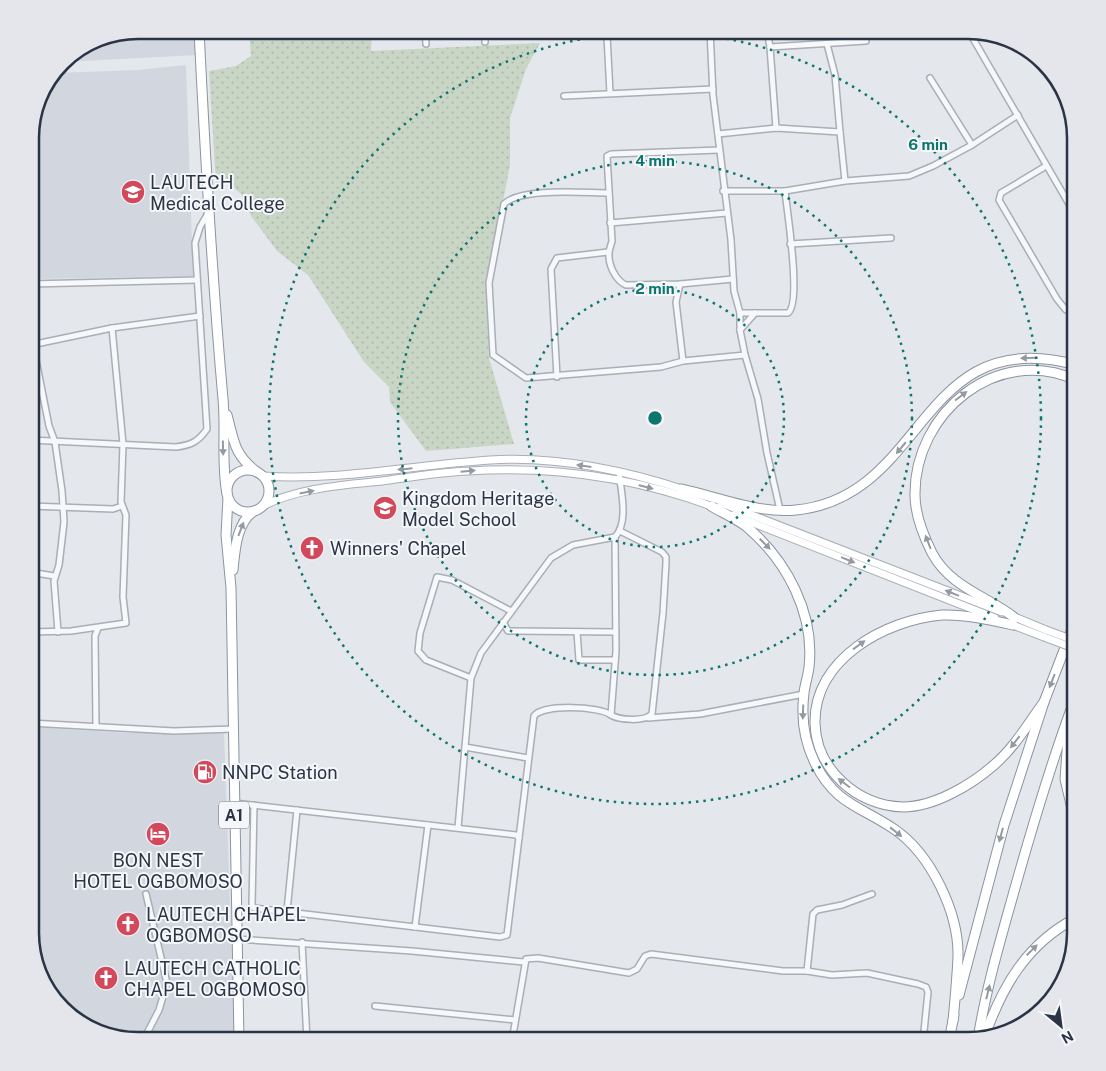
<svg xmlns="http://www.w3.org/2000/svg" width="1106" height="1071" font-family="'Public Sans',sans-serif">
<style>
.built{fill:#d2d6de}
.park{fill:url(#park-dots)}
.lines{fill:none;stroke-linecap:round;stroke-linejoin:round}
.street-casing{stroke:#a9aeb7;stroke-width:8}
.secondary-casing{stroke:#a9aeb7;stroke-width:9}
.highway-casing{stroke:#8b94a3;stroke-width:11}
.street{stroke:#f7f8fa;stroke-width:5}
.secondary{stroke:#fff;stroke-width:7}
.highway{stroke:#fff;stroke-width:9}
.secondary-bridge-casing{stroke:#a9aeb7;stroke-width:9;stroke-linecap:butt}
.secondary-bridge{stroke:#fff;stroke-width:7}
.oneway{fill:#959aa2}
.ring{fill:none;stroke:#0f766e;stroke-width:2.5;stroke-dasharray:2.5 5}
.labels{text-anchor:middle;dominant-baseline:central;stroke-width:4;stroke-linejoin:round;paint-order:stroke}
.shield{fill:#f4f6f9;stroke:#676e7b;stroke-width:1}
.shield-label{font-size:16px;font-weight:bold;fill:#2b3445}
.poi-label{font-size:18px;fill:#2b3445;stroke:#f4f6f9;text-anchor:start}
.rim{fill:none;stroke:#2b3445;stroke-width:2.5}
.centre{fill:#0f766e;stroke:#f4f6f9;stroke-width:2.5}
.ring-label{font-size:15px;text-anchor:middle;font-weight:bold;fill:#0f766e;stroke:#f4f6f9;stroke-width:4;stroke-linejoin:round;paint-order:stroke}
</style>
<defs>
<pattern id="park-dots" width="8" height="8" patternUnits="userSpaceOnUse" patternTransform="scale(1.25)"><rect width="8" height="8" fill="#c9d6c5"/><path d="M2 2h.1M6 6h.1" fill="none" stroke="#adb8ab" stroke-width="1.8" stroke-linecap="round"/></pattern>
</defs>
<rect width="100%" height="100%" fill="#e4e7ec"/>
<!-- built -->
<g class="built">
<polygon points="138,30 196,30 197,55 63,62 67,57 97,38"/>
<polygon points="186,65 193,276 37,279 33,267 30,206 30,131 41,90 54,73 138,70"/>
<polygon points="30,727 128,733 224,733 235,1041 138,1041 96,1033 57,1004 38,974 30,933"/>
</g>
<!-- park -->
<polygon class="park" points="249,30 372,30 371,51 540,43 526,69 510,118 510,165 486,291 489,358 514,444 426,451 390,402 389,387 364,362 308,275 277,251 251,216 241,194 230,184 216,183 209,71 236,66 251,56"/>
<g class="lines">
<!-- street casing -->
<g class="street-casing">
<g id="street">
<polyline points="425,30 426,44"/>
<polyline points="485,30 485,42"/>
<polyline points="601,30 607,36 627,32 710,31"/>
<polyline points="710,30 713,95 731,240 734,291 740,313 740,330 745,355 758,399 767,453 780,510"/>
<polyline points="767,30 770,47 776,128"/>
<polyline points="968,30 1076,216"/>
<polyline points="607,36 610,93"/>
<polyline points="827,44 835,75 840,132"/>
<polyline points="770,47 866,41"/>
<polyline points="930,78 972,145"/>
<polyline points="564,96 713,89"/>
<polyline points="718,134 776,128 840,132 845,181"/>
<path d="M719,150L611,154L607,156L612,241C611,245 609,250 609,253C608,265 616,281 626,285L680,284L733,279"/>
<polyline points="1046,166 1001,193 999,200 1057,299 1066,310 1076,308"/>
<polyline points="723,191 785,191 845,181 909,176 933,166 972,145 1018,115"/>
<path d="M608,193C585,193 521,187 504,204L489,283L493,355L526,378L661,367L683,361L745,355"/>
<polyline points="610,223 727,213"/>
<polyline points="790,244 891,238"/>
<polyline points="30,284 197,280"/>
<polyline points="680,284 676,302 683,361"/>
<path d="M740,313H788C802,303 787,211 785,191"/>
<polyline points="740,330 755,313"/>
<polyline points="31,345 112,328 200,316"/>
<polyline points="33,345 49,426 55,442 62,491 64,522 59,565 54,581 58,632"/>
<polyline points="557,377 551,269 557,258 608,252"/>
<path d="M30,440L176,447C191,445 198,442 207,429L195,243L200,227L207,215"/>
<polyline points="30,506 113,509 122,506"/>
<polyline points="30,572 54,576"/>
<polyline points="503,622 508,631 513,631 616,632"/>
<polyline points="30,632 71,631 126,623 123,597 126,515 121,502 123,444 112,328"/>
<polyline points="577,632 579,660 615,660"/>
<polyline points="471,678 426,660 418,651 420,633 437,577 452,580 511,611"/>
<path d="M611,715C619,720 644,722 652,714L663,613L666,563V557L662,552L620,531"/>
<polyline points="648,718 700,714 804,694"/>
<polyline points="30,723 174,731 233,729"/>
<polyline points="96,725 95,636 98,628"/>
<polyline points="465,747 528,758"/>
<polyline points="234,803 516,835 519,838"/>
<path d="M254,805L252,905L254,908L500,937L507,935L534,716C543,704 599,706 611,715L616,651L615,537C629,522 621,492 619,472"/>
<polyline points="458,828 471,678 481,653 551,558 573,545 615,537"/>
<polyline points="287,911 297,810"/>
<polyline points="415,927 428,825"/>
<polyline points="236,939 412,951 524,962"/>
<polyline points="302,942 307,1041"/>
<polyline points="807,971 813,914 817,910 842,905 872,894"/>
<polyline points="375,1006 515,1020"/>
<polyline points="143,1041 159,1010 167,983 146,894"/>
<polyline points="512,1041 526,959 538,958 629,973 637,969 645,956 651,954 783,971 807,971 832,975 867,973 918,984 926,987 928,992 923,1041"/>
</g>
</g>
<!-- secondary casing -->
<g class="secondary-casing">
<g id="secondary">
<path d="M263,476C339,481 414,465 490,460C555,456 624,470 685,490"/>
<polyline points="721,503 1002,612"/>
<path d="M261,507C296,488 343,485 382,481C411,477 440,472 469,471C552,466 636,478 714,507"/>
<polyline points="733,515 995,618"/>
<polyline points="1012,616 1046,630"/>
<polyline points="1010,624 1044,637"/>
</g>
</g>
<!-- highway casing -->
<g class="highway-casing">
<g id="highway">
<path d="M199,30C205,153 212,276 223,399C226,430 221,462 227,494"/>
<path d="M227,415C234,441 234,455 257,472"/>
<circle cx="248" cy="491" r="21"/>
<path d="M681,489C718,497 759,514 796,510C928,497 918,322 1076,365"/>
<polyline points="228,498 226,535 231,588 239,1041"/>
<path d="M711,506C723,513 737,519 747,527C787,561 815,614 809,667C808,676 805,684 804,693C801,717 804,741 815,763C835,804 860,806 894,829C931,854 959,913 958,957C957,978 955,1000 953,1021"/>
<path d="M233,570C235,551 236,523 254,511"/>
<path d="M1015,618C987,596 950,587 932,553C924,537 915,514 915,495C914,413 997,344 1076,380"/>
<path d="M1013,625C991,620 964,614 942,615C885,620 814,659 815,723C816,769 857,806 903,807C934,807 971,785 994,765C1014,748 1028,724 1044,702"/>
<polyline points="1069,723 1065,779 1076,826"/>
<polyline points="959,995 1004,825 1044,702 1076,619"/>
<path d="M984,1038C1002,987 1026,944 1076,918"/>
<path d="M978,1039C986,988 1001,938 1015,888C1033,824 1052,759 1076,696"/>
<polyline points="949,1041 954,1015"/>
</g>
</g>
<!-- street -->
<use href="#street" class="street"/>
<!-- secondary -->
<use href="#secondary" class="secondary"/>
<!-- highway -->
<use href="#highway" class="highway"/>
<!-- secondary-bridge casing -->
<g class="secondary-bridge-casing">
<g id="secondary-bridge">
<polyline points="1046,630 1076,641"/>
<polyline points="1044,637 1076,649"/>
</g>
</g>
<!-- secondary-bridge -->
<use href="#secondary-bridge" class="secondary-bridge"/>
</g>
<!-- one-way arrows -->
<defs><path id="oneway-solid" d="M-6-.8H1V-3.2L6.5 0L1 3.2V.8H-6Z" transform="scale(1.25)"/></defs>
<g class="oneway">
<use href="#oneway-solid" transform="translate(1028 358) rotate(179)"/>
<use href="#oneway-solid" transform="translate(961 396) rotate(-37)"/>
<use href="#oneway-solid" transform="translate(223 448) rotate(89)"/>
<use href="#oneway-solid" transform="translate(901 448) rotate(130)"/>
<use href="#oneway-solid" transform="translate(584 466) rotate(-172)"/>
<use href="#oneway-solid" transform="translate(405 469) rotate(174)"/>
<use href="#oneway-solid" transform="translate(468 471) rotate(-5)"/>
<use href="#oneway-solid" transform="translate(646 487) rotate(14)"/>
<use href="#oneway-solid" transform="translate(307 492) rotate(-11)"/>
<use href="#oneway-solid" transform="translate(241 529) rotate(-69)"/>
<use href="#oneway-solid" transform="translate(928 542) rotate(-111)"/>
<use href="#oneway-solid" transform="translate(765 544) rotate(45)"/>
<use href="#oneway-solid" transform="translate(848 560) rotate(22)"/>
<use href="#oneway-solid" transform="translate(952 593) rotate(-158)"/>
<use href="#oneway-solid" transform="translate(859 645) rotate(-36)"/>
<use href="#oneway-solid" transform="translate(1052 681) rotate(111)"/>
<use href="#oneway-solid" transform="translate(803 712) rotate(92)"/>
<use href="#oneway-solid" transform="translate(1015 742) rotate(128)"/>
<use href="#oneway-solid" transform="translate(844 783) rotate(-143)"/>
<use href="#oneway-solid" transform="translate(896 832) rotate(38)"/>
<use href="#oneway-solid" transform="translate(1001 835) rotate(105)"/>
<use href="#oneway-solid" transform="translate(1032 950) rotate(-45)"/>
<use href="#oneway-solid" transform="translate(988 992) rotate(-76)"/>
</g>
<!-- distance rings -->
<g class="ring">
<circle cx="655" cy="418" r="129"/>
<circle cx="655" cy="418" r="257"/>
<circle cx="655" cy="418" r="386"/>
</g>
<!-- icons -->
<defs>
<g id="university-disc" transform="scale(1.25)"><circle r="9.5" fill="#d1495b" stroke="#f4f6f9"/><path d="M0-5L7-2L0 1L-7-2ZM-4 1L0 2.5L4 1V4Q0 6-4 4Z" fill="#fff"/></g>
<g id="school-disc" transform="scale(1.25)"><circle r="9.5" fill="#d1495b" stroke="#f4f6f9"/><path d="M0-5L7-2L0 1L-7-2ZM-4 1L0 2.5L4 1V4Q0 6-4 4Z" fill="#fff"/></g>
<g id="church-disc" transform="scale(1.25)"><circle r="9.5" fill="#d1495b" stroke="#f4f6f9"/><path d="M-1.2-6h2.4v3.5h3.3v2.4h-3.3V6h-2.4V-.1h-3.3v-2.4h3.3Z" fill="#fff"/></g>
<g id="fuel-disc" transform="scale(1.25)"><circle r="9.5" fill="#d1495b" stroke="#f4f6f9"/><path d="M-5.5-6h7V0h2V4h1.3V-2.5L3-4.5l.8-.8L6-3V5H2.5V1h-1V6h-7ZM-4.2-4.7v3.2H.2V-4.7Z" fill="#fff"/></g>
<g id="hotel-disc" transform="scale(1.25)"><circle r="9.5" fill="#d1495b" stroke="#f4f6f9"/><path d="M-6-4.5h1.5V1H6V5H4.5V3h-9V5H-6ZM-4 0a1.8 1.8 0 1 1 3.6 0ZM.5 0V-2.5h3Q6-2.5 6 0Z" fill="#fff"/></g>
</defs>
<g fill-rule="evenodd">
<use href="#university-disc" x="133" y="192"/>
<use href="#school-disc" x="385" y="508"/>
<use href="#church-disc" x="312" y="548"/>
<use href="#fuel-disc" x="205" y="772"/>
<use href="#hotel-disc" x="158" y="834"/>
<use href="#church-disc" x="128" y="924"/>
<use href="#church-disc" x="106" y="978"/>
</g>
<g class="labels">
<!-- shield labels -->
<rect class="shield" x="219" y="801.5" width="30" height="27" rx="4"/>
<g class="shield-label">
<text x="234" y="815">A1</text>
</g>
<!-- poi labels -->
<g class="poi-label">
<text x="150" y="182">LAUTECH<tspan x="150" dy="21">Medical College</tspan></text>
<text x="402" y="498">Kingdom Heritage<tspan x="402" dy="21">Model School</tspan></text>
<text x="330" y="548">Winners' Chapel</text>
<text x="222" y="772">NNPC Station</text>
<text x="158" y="860" text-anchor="middle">BON NEST<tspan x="158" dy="21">HOTEL OGBOMOSO</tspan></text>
<text x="146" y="914">LAUTECH CHAPEL<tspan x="146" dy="21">OGBOMOSO</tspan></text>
<text x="124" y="968">LAUTECH CATHOLIC<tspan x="124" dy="21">CHAPEL OGBOMOSO</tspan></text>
</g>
</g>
<!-- crop -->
<path d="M0 0H1106V1071H0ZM138 39H968A99 99 0 0 1 1067 138V933A99 99 0 0 1 968 1032H138A99 99 0 0 1 39 933V138A99 99 0 0 1 138 39Z" fill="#e4e6eb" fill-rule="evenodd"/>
<path class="rim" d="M138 39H968A99 99 0 0 1 1067 138V933A99 99 0 0 1 968 1032H138A99 99 0 0 1 39 933V138A99 99 0 0 1 138 39Z"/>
<circle cx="655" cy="418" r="8" class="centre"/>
<g class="ring-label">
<text x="928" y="150">6 min</text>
<text x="655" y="166">4 min</text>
<text x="655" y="294">2 min</text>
</g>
<!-- north arrow -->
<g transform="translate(1061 1026) rotate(151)" stroke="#f4f6f9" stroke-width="4" paint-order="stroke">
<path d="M0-4L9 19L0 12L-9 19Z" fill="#2b3445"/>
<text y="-8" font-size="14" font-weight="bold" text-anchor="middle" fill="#2b3445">N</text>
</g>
</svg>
